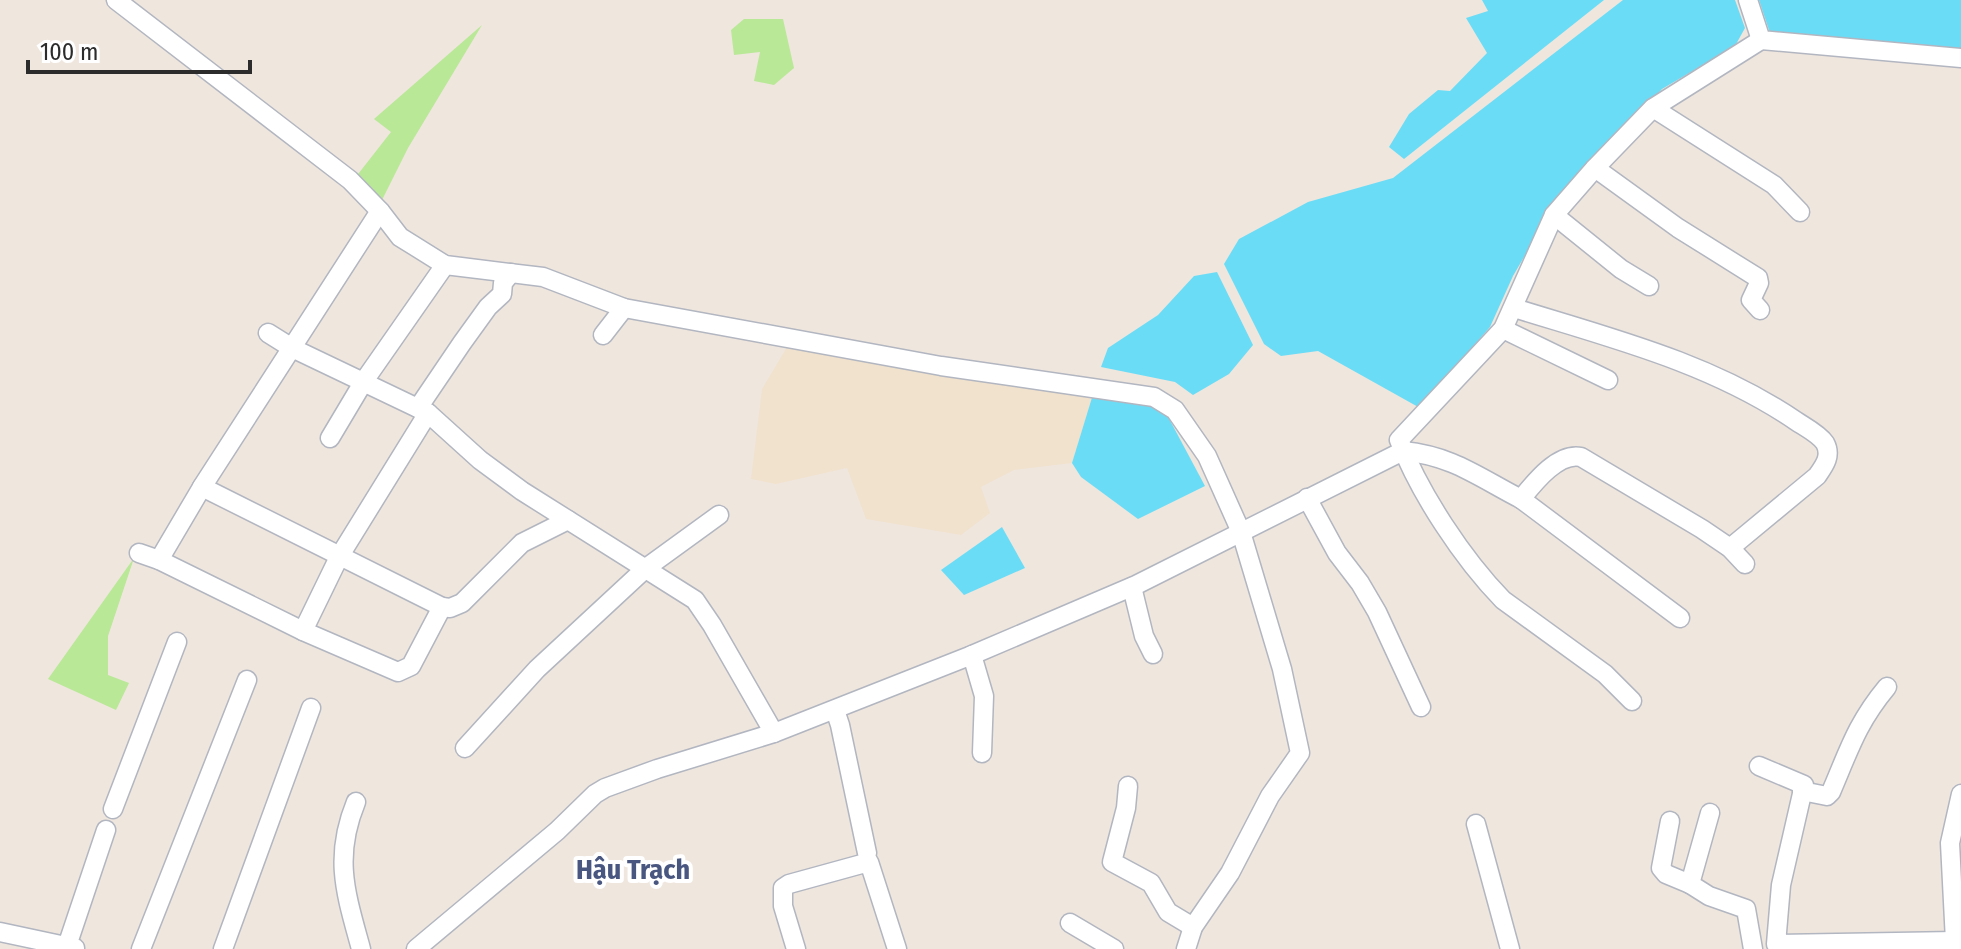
<svg xmlns="http://www.w3.org/2000/svg" width="1961" height="949" font-family="'Fira Sans Condensed',sans-serif">
<style>
.education{fill:#f1e2cd}
.green{fill:#b9e897}
.water{fill:#6bdcf6}
.lines{fill:none;stroke-linecap:round;stroke-linejoin:round}
.minor-casing{stroke:#b2b6c0;stroke-width:21}
.minor{stroke:#fff;stroke-width:18}
.labels{text-anchor:middle;dominant-baseline:central;stroke-width:8;stroke-linejoin:round;paint-order:stroke}
.quarter-label{font-size:28px;font-weight:bold;fill:#495780;stroke:#fff}
</style>
<rect width="100%" height="100%" fill="#efe6de"/>
<!-- education -->
<polygon class="education" points="787,347 1094,391 1072,463 1014,470 981,487 990,513 961,535 866,519 847,468 776,484 751,479 762,389"/>
<!-- green -->
<g class="green">
<polygon points="744,19 783,19 794,68 774,85 754,81 760,52 734,55 731,30"/>
<polygon points="482,25 408,148 380,204 355,178 391,132 374,119"/>
<polygon points="134,558 108,636 108,675 129,683 116,710 48,679"/>
</g>
<!-- water -->
<g class="water">
<polygon points="1482,0 1604,0 1404,159 1389,147 1409,114 1438,90 1450,91 1487,53 1466,18 1488,11"/>
<polygon points="1623,0 1735,0 1745,28 1735,46 1662,89 1549,214 1513,276 1490,327 1420,408 1318,351 1281,356 1264,344 1224,264 1239,239 1308,202 1393,178"/>
<polygon points="1759,0 1961,0 1961,49 1771,36"/>
<polygon points="1217,272 1253,345 1229,374 1193,395 1175,382 1101,367 1108,348 1158,315 1194,276"/>
<polygon points="1094,391 1146,398 1166,413 1205,486 1138,519 1081,477 1072,463"/>
<polygon points="1002,527 1025,568 964,595 941,570"/>
</g>
<g class="lines">
<!-- minor casing -->
<g class="minor-casing">
<g id="minor">
<polyline points="116,0 350,180 380,211 400,237 445,265 543,277 624,308 941,366 1154,397 1175,410 1207,456 1241,532 1282,669 1300,753 1270,796 1230,873 1193,927 1186,949"/>
<polyline points="1748,0 1761,40 1961,58"/>
<polyline points="1653,108 1774,185 1800,212"/>
<polyline points="1595,168 1678,228 1758,278 1759,283 1751,300 1760,310"/>
<polyline points="1554,215 1621,269 1649,286"/>
<path d="M1514,308C1611,338 1711,363 1796,421C1805,427 1819,434 1825,443C1832,456 1824,466 1817,476L1730,548"/>
<polyline points="1503,329 1608,380"/>
<polyline points="268,333 292,348 428,413 480,460 522,491 695,600 712,625 774,733"/>
<polyline points="603,335 624,308"/>
<polyline points="418,408 462,343 488,307 502,294 503,283 511,273"/>
<polyline points="330,438 364,381 445,265"/>
<polyline points="202,487 442,607 450,608 462,603 522,543 568,520"/>
<polyline points="1307,498 1337,553 1360,583 1377,612 1421,707"/>
<polyline points="1521,499 1680,618"/>
<polyline points="139,553 159,560 303,631 398,672 411,666 442,607"/>
<polyline points="159,560 202,487 380,211"/>
<polyline points="1132,587 1144,636 1153,654"/>
<polyline points="303,631 339,557 428,413"/>
<polyline points="972,655 984,696 982,753"/>
<path d="M1632,701L1605,674L1503,600C1463,559 1420,494 1399,440L1503,329L1554,215L1595,168L1653,108L1761,40"/>
<polyline points="835,710 840,725 867,853"/>
<polyline points="465,748 537,669 646,568 719,515"/>
<polyline points="1759,766 1804,785 1781,885 1776,944 1955,941"/>
<polyline points="1128,786 1126,808 1112,862 1151,883 1168,912 1193,927"/>
<path d="M1802,791L1827,796L1831,792C1849,750 1857,723 1887,687"/>
<polyline points="1961,794 1950,843 1955,941 1961,940"/>
<path d="M356,802C333,858 346,894 361,949"/>
<polyline points="113,809 177,642"/>
<polyline points="1710,813 1690,884 1709,896 1746,909 1753,949"/>
<polyline points="1670,821 1661,868 1666,874 1690,884"/>
<polyline points="1476,824 1510,949"/>
<polyline points="1070,923 1114,949"/>
<polyline points="0,932 75,948"/>
<polyline points="67,946 106,830"/>
<polyline points="141,949 247,680"/>
<polyline points="223,949 311,708"/>
<path d="M416,949L557,831L595,794L605,788L657,769L774,733L972,655L1136,585L1403,451C1453,456 1478,477 1521,499C1534,483 1558,452 1581,457L1702,529L1730,548L1745,564"/>
<polyline points="796,949 783,906 783,888 789,884 869,862 897,949"/>
</g>
</g>
<!-- minor -->
<use href="#minor" class="minor"/>
</g>
<g class="labels">
<!-- quarter labels -->
<g class="quarter-label">
<text x="633" y="869">Hậu Trạch</text>
</g>
</g>
<!-- scale -->
<path d="M28 60v12h222v-12" fill="none" stroke="#2c2c2c" stroke-width="4"/>
<text x="40" y="60" font-size="24" fill="#2c2c2c" stroke="#ffffff" stroke-width="6" paint-order="stroke">100 m</text>
</svg>
